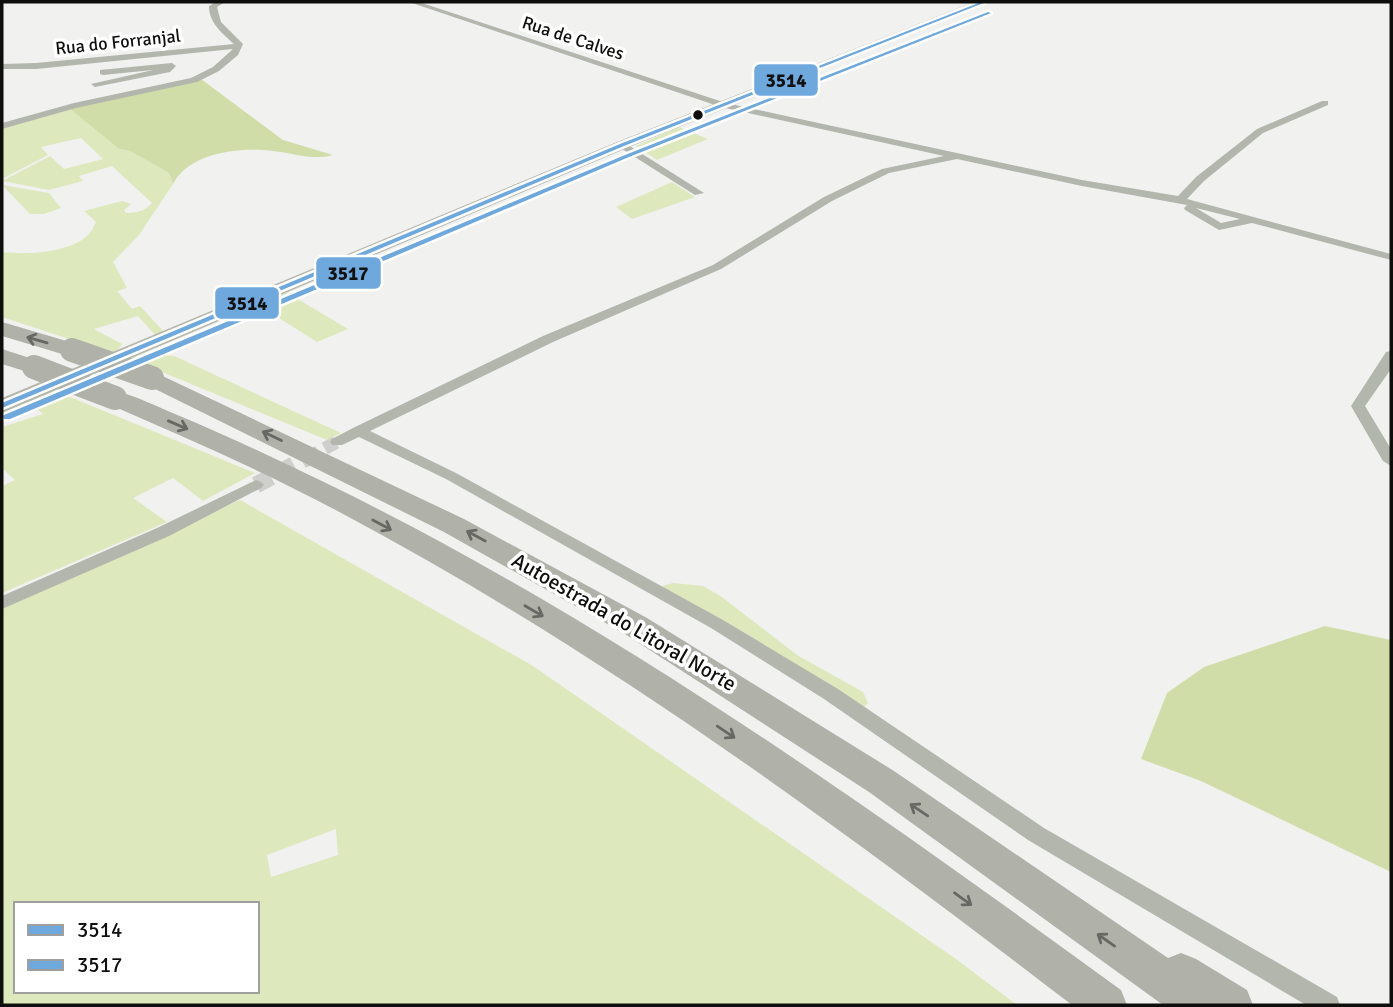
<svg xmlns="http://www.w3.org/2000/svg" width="1393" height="1007" font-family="Signika,sans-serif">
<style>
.green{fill:#dee8bd;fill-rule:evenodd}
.forest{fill:#d1dda8}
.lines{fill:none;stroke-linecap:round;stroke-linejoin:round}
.minor-tunnel-far1{stroke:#cfcfce;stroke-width:13;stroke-dasharray:13 7;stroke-linecap:butt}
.minor-tunnel{stroke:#cfcfce;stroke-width:17;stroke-dasharray:17 9;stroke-linecap:butt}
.minor{fill:#b3b6ac;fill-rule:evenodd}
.primary{fill:#b5b7ac;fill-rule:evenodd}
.motorway{fill:#b0b2a9;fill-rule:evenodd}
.motorway-bridge{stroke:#b0b2a9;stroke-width:24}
.bus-1-casing{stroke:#fff;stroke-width:5}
.bus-2-casing{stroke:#fff;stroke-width:5}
.bus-1{fill:#6fa8dc;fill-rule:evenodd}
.bus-2{fill:#6fa8dc;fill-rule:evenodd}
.oneway{stroke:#676863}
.bus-dot{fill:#0e0e0d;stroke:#fff;stroke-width:2.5}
.labels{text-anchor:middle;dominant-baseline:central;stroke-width:7;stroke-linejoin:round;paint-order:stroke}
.far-street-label{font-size:18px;fill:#0e0e0d;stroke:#fff}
.street-label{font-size:21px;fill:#0e0e0d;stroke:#fff}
.line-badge{stroke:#fff;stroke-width:2.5}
.pale-badge-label{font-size:19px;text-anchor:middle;font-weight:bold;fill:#111}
</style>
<rect width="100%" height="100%" fill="#f1f1f0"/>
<!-- green -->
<g class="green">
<path d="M70,109L119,149L130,151L169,173L173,184L139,235L113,262L127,288L117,291L132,309L140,306L164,332L156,336L138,316L94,329L122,344L115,354L2,317V252C26,255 68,253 87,236C91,233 94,226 96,222L84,211L122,201L131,204L124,210L126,213C136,213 145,211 152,203L112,166L79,176L83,181L49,190L2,181L50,156L64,169L103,159L81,138L41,147L48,155L2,179V129Z"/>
<polygon points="679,127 708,139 657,160 636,146"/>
<polygon points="672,182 695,197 632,219 616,207"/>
<polygon points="2,185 49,193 61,208 44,214 30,214"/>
<polygon points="286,292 348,329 317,342 257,304"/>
<polygon points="154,354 174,356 341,433 327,440 128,358"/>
<polygon points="53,390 255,473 203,501 173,478 133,498 167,522 2,593 2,486 15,480 2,468 2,427 43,414 27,401"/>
<path d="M240,500L533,666L956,959L1017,1005H2V606ZM336,829L338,855L271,877L267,855ZM16,904H257V991H16Z"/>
<polygon points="673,583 703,586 722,597 797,655 863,692 868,703 862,709 659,587"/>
</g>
<!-- forest -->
<g class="forest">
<path d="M201,79L283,140L333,155C313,161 293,153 273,151C240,147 190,152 173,184L169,173L130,151L119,149L70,109Z"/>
<polygon points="1325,626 1391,640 1391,872 1201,781 1141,759 1167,693 1204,667"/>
</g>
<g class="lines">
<!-- minor-tunnel-far1 -->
<polyline class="minor-tunnel-far1" points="307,458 337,442"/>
<!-- minor-tunnel -->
<polyline class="minor-tunnel" points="256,485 310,456"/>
<!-- minor -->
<g class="minor">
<path d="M216,2H225L217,7L221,22L243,44L238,55L219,71L197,82L76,108L2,129V123L74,103L191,78L213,67L233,49L36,69H2V64L36,63L234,44C222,33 209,23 209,6Z"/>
<path d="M409,2H419L726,103L1082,180L1178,196L1196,177L1257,129L1322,101H1328V105L1263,133L1204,181L1187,199L1391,254V260L1252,223L1219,230L1185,210L1184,208L1187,205L1082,186L957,159L889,173L832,201L721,269L553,342L370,431L456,473L723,620L838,689L1044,828L1337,997L1340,1005H1306L1028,840L824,699L711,628L446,479L359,437L342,445H332L330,442L332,439L353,428L543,336L713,265L824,197L882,169L944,156L721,107ZM1196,208L1240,219L1221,223Z"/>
<polygon points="172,63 176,66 170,72 95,87 91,84 153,70 103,75 100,74 100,70"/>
<polygon points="619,143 625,143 704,193 695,195 619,147"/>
<polygon points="1391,351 1391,369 1365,406 1391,449 1391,466 1383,461 1351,406 1386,352"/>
<polygon points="256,480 261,482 264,485 261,488 169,536 2,609 2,596 157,528"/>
</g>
<!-- primary -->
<polygon class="primary" points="974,2 990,2 627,148 2,413 2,398 617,142"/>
<!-- motorway -->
<g class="motorway">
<polygon points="2,322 80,345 84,350 80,355 72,357 2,336"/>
<polygon points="2,349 42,362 46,367 42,372 34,374 2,364"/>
<polygon points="152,371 464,519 647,618 894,771 1168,958 1181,953 1196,959 1247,990 1253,1005 1163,1005 869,792 625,634 444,532 143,383 140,378 143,373"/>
<path d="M115,391C136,396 156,406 175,414C226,435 276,459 326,483C609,621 867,805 1121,990L1127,1005H1072C840,827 604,653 345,515C267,473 187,438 106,403L103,398L106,393Z"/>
</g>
<!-- motorway-bridge -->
<g class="motorway-bridge">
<polyline points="72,350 152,378"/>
<polyline points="34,367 115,398"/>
</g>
<!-- bus-1 casing -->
<g class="bus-1-casing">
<polygon id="bus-1" points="981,2 986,2 624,146 2,408 2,403 620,144"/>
</g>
<!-- bus-2 casing -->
<g class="bus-2-casing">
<polygon id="bus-2" points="988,12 991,13 629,157 10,419 4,419 3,417 4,415 625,155"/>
</g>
<!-- bus-1 -->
<use href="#bus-1" class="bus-1"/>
<!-- bus-2 -->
<use href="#bus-2" class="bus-2"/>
</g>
<!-- one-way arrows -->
<defs><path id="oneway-shaft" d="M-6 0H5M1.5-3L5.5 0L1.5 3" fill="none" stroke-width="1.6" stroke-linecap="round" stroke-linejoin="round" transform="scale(1.75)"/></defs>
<g class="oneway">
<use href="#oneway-shaft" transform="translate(37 340) rotate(-164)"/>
<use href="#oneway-shaft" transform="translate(178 425) rotate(23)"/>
<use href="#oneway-shaft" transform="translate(272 436) rotate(-154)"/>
<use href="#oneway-shaft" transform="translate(382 525) rotate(28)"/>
<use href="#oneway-shaft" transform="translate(476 536) rotate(-151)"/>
<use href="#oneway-shaft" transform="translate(534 611) rotate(30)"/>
<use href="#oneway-shaft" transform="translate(726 732) rotate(34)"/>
<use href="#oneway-shaft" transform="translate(919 810) rotate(-146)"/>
<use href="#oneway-shaft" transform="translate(963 899) rotate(36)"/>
<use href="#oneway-shaft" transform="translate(1106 940) rotate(-145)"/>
</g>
<!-- markers -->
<circle class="bus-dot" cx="698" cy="115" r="6"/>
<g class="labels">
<!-- far-street labels -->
<g class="far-street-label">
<text transform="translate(573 38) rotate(18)">Rua de Calves</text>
<text transform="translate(118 42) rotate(-6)">Rua do Forranjal</text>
</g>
<!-- street labels -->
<g class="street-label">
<text transform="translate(624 622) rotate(30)">Autoestrada do Litoral Norte</text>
</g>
</g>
<g class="line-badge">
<rect x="753" y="63" width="66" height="34" rx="7" fill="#6fa8dc"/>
<rect x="315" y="256" width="67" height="34" rx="7" fill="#6fa8dc"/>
<rect x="214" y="286" width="66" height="34" rx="7" fill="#6fa8dc"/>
</g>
<g class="pale-badge-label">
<text x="786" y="87">3514</text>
<text x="348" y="280">3517</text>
<text x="247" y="310">3514</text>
</g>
<!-- border -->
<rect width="1393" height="1007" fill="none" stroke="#0e0e0d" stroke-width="7"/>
<!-- legend -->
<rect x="14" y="902" width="245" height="91" fill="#ffffff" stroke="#9f9f9e" stroke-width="2"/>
<rect x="28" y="925" width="35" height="10" fill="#6fa8dc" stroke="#9f9f9e" stroke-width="2"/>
<text x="77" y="937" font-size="21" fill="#0e0e0d">3514</text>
<rect x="28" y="960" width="35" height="10" fill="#6fa8dc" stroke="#9f9f9e" stroke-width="2"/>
<text x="77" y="972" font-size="21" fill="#0e0e0d">3517</text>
</svg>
